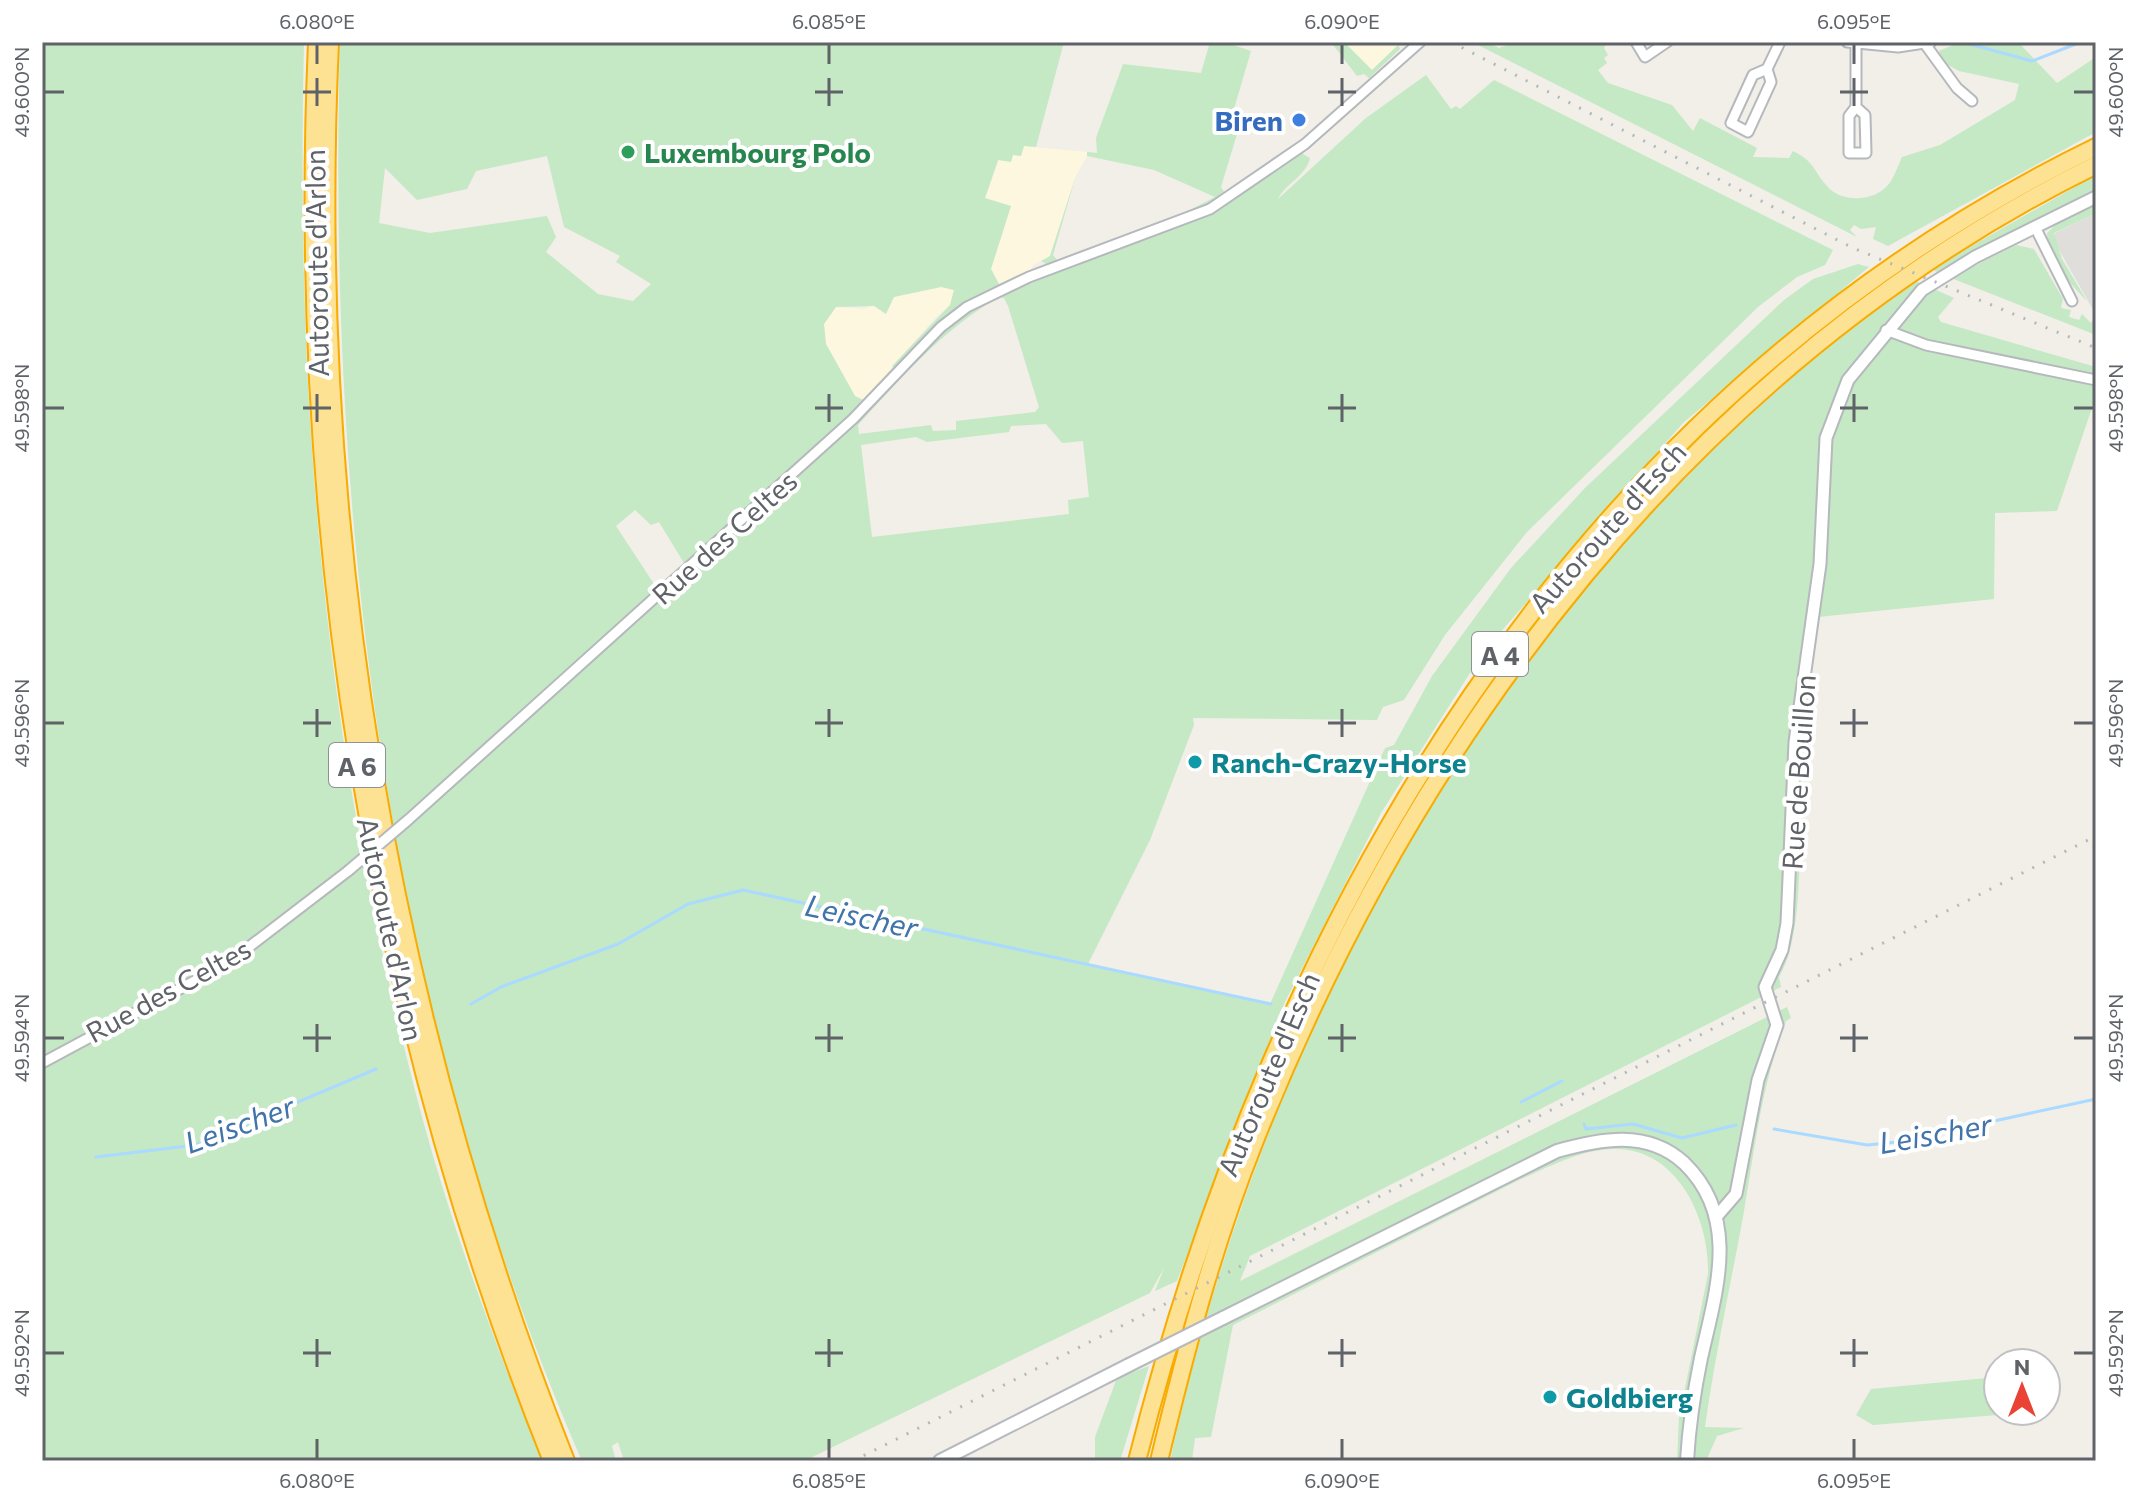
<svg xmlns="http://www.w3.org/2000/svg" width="2138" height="1503" font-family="Commissioner,sans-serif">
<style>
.commercial{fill:#fef7e0}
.industrial{fill:#e0deda}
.green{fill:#c5e8c5;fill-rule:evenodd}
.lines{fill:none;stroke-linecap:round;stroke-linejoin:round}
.stream{stroke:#aadaff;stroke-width:3}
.minor-casing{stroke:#b5b8bc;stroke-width:13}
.tertiary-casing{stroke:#b5b8bc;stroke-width:15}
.secondary-casing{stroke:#b6babf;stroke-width:16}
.motorway-casing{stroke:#f9ab00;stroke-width:20}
.minor{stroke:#fff;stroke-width:9}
.tertiary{stroke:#fff;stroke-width:11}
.secondary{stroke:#fff;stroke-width:12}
.motorway{stroke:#fde293;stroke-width:16}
.rail{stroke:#b6b7b8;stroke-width:3;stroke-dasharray:2 10;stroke-linecap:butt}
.minor-bridge-casing{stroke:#b5b8bc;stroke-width:13;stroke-linecap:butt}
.secondary-bridge-casing{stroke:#b6babf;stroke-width:16;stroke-linecap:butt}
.minor-bridge{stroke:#fff;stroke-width:9}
.secondary-bridge{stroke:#fff;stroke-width:12}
.ticks{fill:none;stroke:#5f6368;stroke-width:3}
.shop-dot{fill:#3f7fe0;stroke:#fff;stroke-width:3}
.leisure-dot{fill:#2e9e5b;stroke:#fff;stroke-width:3}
.culture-dot{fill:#0f9aa8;stroke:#fff;stroke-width:3}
.labels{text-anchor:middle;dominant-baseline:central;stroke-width:8;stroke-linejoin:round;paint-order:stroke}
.shield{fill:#fff;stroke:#8f9295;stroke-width:2}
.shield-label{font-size:26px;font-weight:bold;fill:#5f6368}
.shop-label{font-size:28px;font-weight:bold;fill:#366cbe;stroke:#fff;text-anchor:end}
.leisure-label{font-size:28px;font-weight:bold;fill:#27864d;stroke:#fff;text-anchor:start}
.street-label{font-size:28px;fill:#5f6368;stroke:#fff}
.culture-label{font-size:28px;font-weight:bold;fill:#0d838f;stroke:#fff;text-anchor:start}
.water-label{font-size:30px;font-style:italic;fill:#4174aa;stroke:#fff}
.neatline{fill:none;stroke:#5f6368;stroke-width:3}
.ticks-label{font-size:20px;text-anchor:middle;fill:#5f6368}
</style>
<rect width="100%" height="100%" fill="#f1efe8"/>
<!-- commercial -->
<g class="commercial">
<polygon points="1344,42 1402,42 1372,70"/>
<polygon points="1024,146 1087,152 1087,156 1076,176 1050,256 1033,265 1031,270 999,284 991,269 1011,206 985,199 999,160"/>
<polygon points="941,287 954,290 950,305 934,319 864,400 855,396 826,344 824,324 836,307 864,309 893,297"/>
</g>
<!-- industrial -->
<polygon class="industrial" points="2096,213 2096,328 2090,324 2096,315 2054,241 2055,233"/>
<!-- green -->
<g class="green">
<path d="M42,42H304C295,414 326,757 422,1117C454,1235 497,1348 542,1461H42Z"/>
<path d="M340,42H1064L1036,147L1024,146L1021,156L1013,155L1011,162L998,160L985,198L1011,206L991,269L999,284L1031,270L1030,276L1053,268L1041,261L1050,256L1076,175L1053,255L1057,260L1180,215L1215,197L1154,170L1087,156V152L1097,153L1096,138L1123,64L1201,73L1210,42H1224L1251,51L1231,119L1241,121L1221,187L1228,198L1305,144L1303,154L1310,158C1307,175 1284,185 1278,199L1366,118L1426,75L1451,109L1456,106L1460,109L1494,80L1833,250L1825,265L1797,277L1758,307L1527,532L1445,635L1404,700L1383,707L1377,720L1193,718L1194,725L1150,840L1088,964L1270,1004L1385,748L1394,745L1432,676L1511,568L1585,488L1784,300L1813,279L1858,264L1869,267L1683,423L1484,651L1381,813L1284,1004L1177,1281L1155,1291L1164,1268L1150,1293L804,1461H624L618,1442L612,1446L616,1461H582C388,1015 327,525 340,42ZM547,156L564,227L620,256L616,262L651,284L633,301L598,294L546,252L556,237L547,216L430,233L379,223L385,168L417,200L467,189L476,171ZM941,287L954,290L950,305L892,366L894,368L870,393L876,394L869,403L855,396L826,344L824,324L836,307L874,306L886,314L894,297ZM999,297L1004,298L1008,306L1039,407L1035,412L956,421V430L933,431L931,425L859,434L858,425C902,377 942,330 999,297ZM1046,424L1062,443L1083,441L1089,497L1068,500L1069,514L872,537L861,445L916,437L927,442L1009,432L1011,426ZM635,510L651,525L659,522L684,563L656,587L616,526Z"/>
<polygon points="1331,42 1344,42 1372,70 1398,45 1400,49 1369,78 1364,74 1357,76"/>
<path d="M1472,42H1487L1499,48L1515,42H1607L1604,48L1608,55L1604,58L1607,63L1598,70L1608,83L1672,105L1693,131L1700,118L1757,148L1753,157L1789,158L1793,151C1815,162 1812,169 1827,186C1841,203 1874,202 1888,185C1894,178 1898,166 1902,157L1940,145L2015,100L2019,84L1959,71L1941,61L1939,51L1960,42H2018L2057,83L2096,57V132L1888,246L1873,239L1876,227L1861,229L1854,225L1850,230L1857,237Z"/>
<polygon points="2096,175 2096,190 1937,272 1931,269"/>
<path d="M2096,203V213L2054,233L2062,259L2087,301C2071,285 2047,258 2047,233L2059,221Z"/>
<polygon points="2016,245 2034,249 2063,299 2061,308 2071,310 2069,317 2079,320 2082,314 2096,328 2096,335 1951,278"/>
<path d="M1916,281L1954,298L1938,317L1941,322L2096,367V396L2057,511L1995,513L1994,599L1818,617C1812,657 1803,697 1800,738C1797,797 1809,929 1779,977L1781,987L1250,1256L1240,1281L1787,1007L1791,1018L1786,1021C1761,1087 1755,1148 1743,1217C1730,1287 1715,1356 1705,1427L1744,1428L1717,1436L1706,1461H1677L1679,1418L1708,1274C1710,1219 1677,1147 1613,1149C1579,1150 1549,1167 1519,1180L1233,1325L1211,1437L1195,1438L1192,1461H1170C1250,1095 1423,744 1685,474C1756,402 1835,340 1916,281Z"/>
<polygon points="1149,1366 1120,1461 1095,1461 1095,1437 1117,1378"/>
<polygon points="1998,1377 1998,1411 2022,1413 1873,1425 1856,1415 1871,1389"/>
</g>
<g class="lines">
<!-- stream -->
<g class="stream">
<polyline points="1962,42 2032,61 2081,42"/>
<polyline points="471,1004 501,987 618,944 688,904 743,890 1271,1004"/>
<polyline points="1521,1102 1562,1081"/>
<polyline points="1584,1124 1586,1129 1633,1124 1682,1138 1736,1125"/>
<polyline points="1774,1129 1867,1145 1897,1142 2096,1099"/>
<polyline points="96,1157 196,1145 376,1069"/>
</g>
<!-- minor casing -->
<g class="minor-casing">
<g id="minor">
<polyline points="1636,42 1645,57 1667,42"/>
<polyline points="1847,42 1898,47 1931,42"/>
<polyline points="1925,44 1957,88 1972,101"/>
<polyline points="1856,45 1856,107 1849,116 1849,153 1866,153 1865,115 1856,107"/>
<polyline points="1767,69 1753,75 1731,123 1748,132 1771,82 1767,69 1780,42"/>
<polyline points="2035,227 2072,301"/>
<polyline points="1886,330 1926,345 2096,380"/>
<polyline points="408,820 853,419 941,327 967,307 1029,277 1210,209 1305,144 1420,42"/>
<polyline points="42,1063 228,963 348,871"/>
</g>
</g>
<!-- tertiary casing -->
<g class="tertiary-casing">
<polyline id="tertiary" points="1717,1216 1736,1194 1758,1080 1777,1025 1765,987 1782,950 1787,923 1795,742 1820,564 1826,438 1848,380 1922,290 1975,257 2096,197"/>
</g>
<!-- secondary casing -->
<g class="secondary-casing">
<g id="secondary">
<path d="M1223,1318L1557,1151C1600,1139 1647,1129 1684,1163C1741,1218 1716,1291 1701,1358C1694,1392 1689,1426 1687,1461"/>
<polyline points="940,1461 1129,1365"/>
</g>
</g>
<!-- motorway casing -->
<g class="motorway-casing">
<g id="motorway">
<path d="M317,42C296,528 371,1009 552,1461"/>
<path d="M330,42C308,527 387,1009 566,1461"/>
<path d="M1137,1461C1275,915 1573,401 2096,147"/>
<path d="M1159,1461C1185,1353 1213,1246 1254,1143C1417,733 1694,363 2096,165"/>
</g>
</g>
<!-- minor -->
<use href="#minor" class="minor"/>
<!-- tertiary -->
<use href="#tertiary" class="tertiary"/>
<!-- secondary -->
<use href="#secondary" class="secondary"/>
<!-- motorway -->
<use href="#motorway" class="motorway"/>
<!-- rail -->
<g class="rail">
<polyline points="1451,42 1853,248 2096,348"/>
<polyline points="853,1461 2096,836"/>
</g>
<!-- minor-bridge casing -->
<g class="minor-bridge-casing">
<polyline id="minor-bridge" points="348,871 408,820"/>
</g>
<!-- secondary-bridge casing -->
<g class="secondary-bridge-casing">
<polyline id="secondary-bridge" points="1129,1365 1223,1318"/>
</g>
<!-- minor-bridge -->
<use href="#minor-bridge" class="minor-bridge"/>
<!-- secondary-bridge -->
<use href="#secondary-bridge" class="secondary-bridge"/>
</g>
<!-- ticks -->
<path class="ticks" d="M317,44V64M829,44V64M1342,44V64M1854,44V64M317,78V106M829,78V106M1342,78V106M1854,78V106M44,92H64M303,92H331M815,92H843M1328,92H1356M1840,92H1868M2074,92H2094M317,394V422M829,394V422M1342,394V422M1854,394V422M44,408H64M303,408H331M815,408H843M1328,408H1356M1840,408H1868M2074,408H2094M317,709V737M829,709V737M1342,709V737M1854,709V737M44,723H64M303,723H331M815,723H843M1328,723H1356M1840,723H1868M2074,723H2094M317,1024V1052M829,1024V1052M1342,1024V1052M1854,1024V1052M44,1038H64M303,1038H331M815,1038H843M1328,1038H1356M1840,1038H1868M2074,1038H2094M317,1339V1367M829,1339V1367M1342,1339V1367M1854,1339V1367M44,1353H64M303,1353H331M815,1353H843M1328,1353H1356M1840,1353H1868M2074,1353H2094M317,1439V1459M829,1439V1459M1342,1439V1459M1854,1439V1459"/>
<!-- markers -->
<circle class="shop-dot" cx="1299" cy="120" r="8"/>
<circle class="leisure-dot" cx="628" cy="152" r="8"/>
<g class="culture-dot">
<circle cx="1195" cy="762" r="8"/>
<circle cx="1550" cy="1397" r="8"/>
</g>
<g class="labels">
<!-- shield labels -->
<g class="shield">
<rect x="1472" y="632" width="56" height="44" rx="6"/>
<rect x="329" y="743" width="56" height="44" rx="6"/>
</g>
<g class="shield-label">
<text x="1500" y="654">A 4</text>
<text x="357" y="765">A 6</text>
</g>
<!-- shop labels -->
<g class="shop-label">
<text x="1283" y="120">Biren</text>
</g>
<!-- leisure labels -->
<g class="leisure-label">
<text x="644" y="152">Luxembourg Polo</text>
</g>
<!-- street labels -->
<g class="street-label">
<text transform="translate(316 263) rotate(-91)">Autoroute d'Arlon</text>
<text transform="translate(1607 527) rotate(-48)">Autoroute d'Esch</text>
<text transform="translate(724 537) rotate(-42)">Rue des Celtes</text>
<text transform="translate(1798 772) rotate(-86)">Rue de Bouillon</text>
<text transform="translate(391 929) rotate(78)">Autoroute d'Arlon</text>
<text transform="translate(168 990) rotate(-29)">Rue des Celtes</text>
<text transform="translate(1268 1074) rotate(-67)">Autoroute d'Esch</text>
</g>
<!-- culture labels -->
<g class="culture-label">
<text x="1211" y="762">Ranch-Crazy-Horse</text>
<text x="1566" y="1397">Goldbierg</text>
</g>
<!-- water labels -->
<g class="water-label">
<text transform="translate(862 915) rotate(12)">Leischer</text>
<text transform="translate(239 1123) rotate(-20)">Leischer</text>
<text transform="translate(1935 1132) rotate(-10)">Leischer</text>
</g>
</g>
<!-- border -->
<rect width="2138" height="1503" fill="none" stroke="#ffffff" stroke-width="88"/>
<!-- north arrow -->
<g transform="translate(2022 1387)"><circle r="38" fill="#ffffff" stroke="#bfc1c3" stroke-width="2"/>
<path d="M0-6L14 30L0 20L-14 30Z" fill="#ea4335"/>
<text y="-12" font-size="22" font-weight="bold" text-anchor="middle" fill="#5f6368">N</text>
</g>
<rect x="44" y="44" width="2050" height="1415" class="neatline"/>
<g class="ticks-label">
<text x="317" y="29">6.080°E</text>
<text x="829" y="29">6.085°E</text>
<text x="1342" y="29">6.090°E</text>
<text x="1854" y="29">6.095°E</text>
<text transform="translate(22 92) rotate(-90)" y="7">49.600°N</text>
<text transform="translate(2116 92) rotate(-90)" y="7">49.600°N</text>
<text transform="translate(22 408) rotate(-90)" y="7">49.598°N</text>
<text transform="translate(2116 408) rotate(-90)" y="7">49.598°N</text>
<text transform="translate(22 723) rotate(-90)" y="7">49.596°N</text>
<text transform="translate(2116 723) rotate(-90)" y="7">49.596°N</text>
<text transform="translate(22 1038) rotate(-90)" y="7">49.594°N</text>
<text transform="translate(2116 1038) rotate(-90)" y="7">49.594°N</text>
<text transform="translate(22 1353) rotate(-90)" y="7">49.592°N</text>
<text transform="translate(2116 1353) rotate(-90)" y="7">49.592°N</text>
<text x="317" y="1488">6.080°E</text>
<text x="829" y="1488">6.085°E</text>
<text x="1342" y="1488">6.090°E</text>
<text x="1854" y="1488">6.095°E</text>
</g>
</svg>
